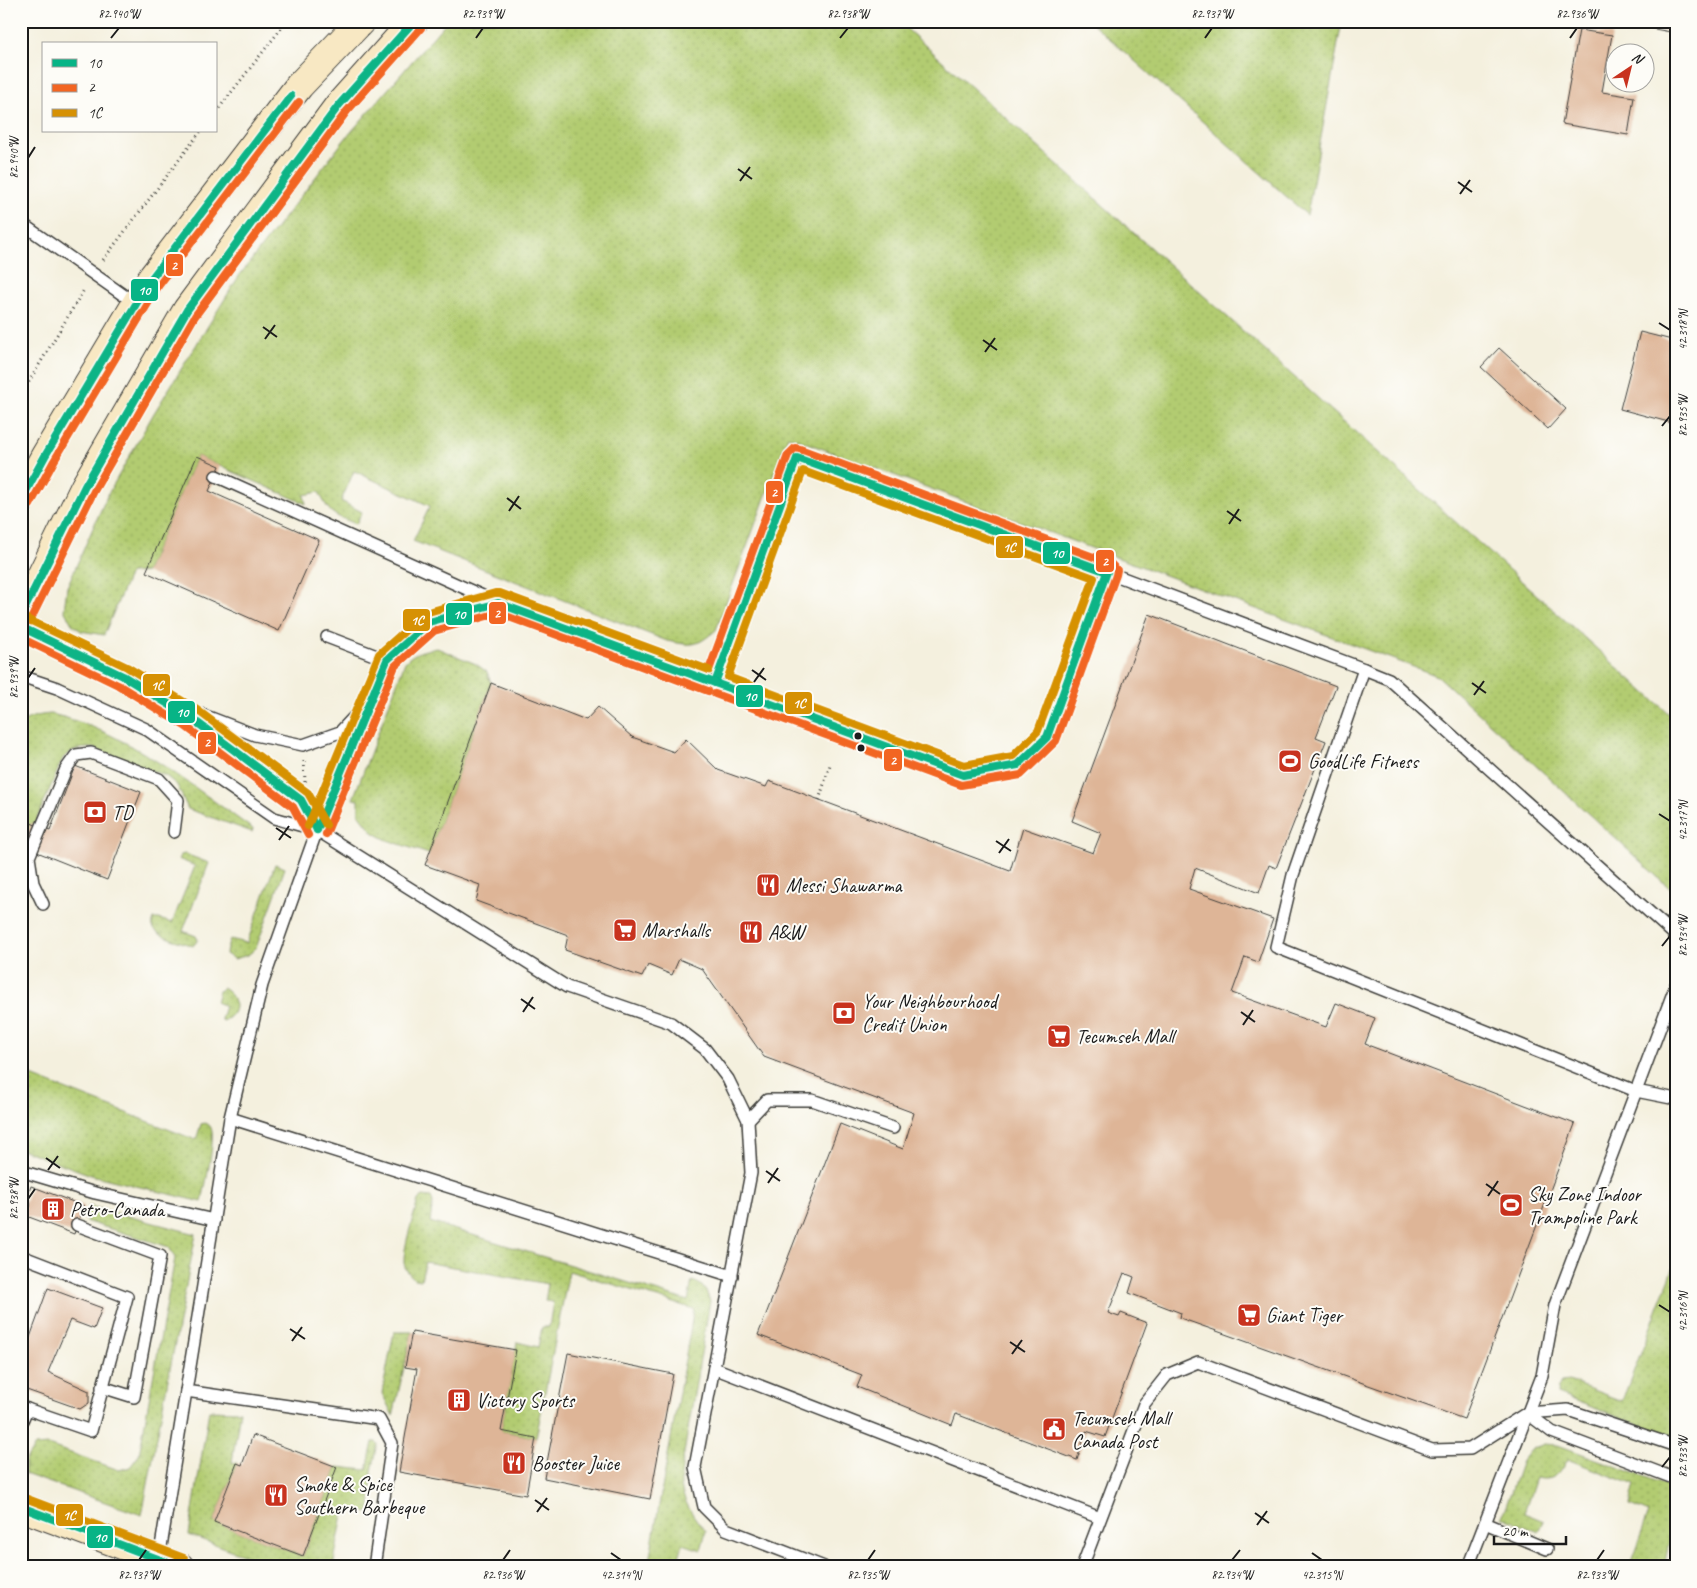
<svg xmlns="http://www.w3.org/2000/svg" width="1697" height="1588" font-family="Caveat,sans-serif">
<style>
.grass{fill:url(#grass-dots);stroke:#677446}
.building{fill:#deb597}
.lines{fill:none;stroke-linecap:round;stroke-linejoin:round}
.lane-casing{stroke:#3c3c39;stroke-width:14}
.secondary-casing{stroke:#3c3c39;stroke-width:30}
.path{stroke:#3c3c39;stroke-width:3;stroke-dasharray:1 4;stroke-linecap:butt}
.lane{stroke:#fff;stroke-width:11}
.secondary{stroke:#f8e8c3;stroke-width:28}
.bus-1-casing{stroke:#fdfcf7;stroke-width:11}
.bus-2-casing{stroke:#fdfcf7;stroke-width:11}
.bus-3-casing{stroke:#fdfcf7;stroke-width:11}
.bus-1{stroke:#07b486;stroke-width:8}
.bus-2{stroke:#f26522;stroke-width:8}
.bus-3{stroke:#d69104;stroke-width:8}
.ticks{fill:none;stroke:#1c1c1c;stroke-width:2}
.bus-dot{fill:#1c1c1c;stroke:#fdfcf7;stroke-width:2}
.labels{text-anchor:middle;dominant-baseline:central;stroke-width:4;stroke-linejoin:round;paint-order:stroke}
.poi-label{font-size:20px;fill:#1c1c1c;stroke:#fdfcf7;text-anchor:start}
.line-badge{stroke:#fdfcf7;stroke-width:2}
.badge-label{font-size:14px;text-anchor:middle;font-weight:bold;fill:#fff}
.neatline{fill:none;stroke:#1c1c1c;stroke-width:2}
.ticks-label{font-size:12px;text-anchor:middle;fill:#1c1c1c}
</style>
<defs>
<pattern id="grass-dots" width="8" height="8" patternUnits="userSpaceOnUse" patternTransform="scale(1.25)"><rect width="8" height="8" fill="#b2cc71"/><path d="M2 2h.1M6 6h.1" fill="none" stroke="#98af61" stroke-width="1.8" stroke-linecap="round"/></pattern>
</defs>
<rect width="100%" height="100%" fill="#fdfcf7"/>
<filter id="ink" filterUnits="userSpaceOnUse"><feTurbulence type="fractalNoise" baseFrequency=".02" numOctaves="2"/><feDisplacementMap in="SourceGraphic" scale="10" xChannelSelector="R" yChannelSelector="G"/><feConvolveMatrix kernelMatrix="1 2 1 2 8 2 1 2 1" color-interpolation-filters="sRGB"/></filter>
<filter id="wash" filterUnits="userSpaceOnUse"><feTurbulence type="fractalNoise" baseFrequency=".0096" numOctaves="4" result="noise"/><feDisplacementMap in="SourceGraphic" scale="20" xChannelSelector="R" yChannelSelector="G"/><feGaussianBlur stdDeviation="1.12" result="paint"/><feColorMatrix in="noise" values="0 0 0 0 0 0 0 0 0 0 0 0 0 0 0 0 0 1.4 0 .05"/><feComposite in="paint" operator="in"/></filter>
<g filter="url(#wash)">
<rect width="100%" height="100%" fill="#f4f0de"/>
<!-- grass -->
<g class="grass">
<path d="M447,21H898L1676,720V894L1438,676L788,436L716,630C696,647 693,646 667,641L413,541L430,506L354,471L341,501L362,512L356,524C332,514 331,516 319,492L304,495L306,504L197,456L146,572L130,573L104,635L81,631L72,624L64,610L67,587L107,496L154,413L239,276L345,139Z"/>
<polygon points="1090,21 1342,21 1307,215"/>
<path d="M437,648L476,664L487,672L491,683L429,854L387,840L374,833L359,814V800L353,799L405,662C414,652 424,650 437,648Z"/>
<path d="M51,714C126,730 191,786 253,829L252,832L188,809L177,785L166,776L93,748C79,748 73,749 63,758L21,856V723C31,716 40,715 51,714Z"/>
<path d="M185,854L209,863L183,931L196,936L198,940L193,946C185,943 155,936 153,927C152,924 153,922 154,919H159L172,923L195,866L178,859L181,855Z"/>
<polygon points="275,864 285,868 256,948 248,955 234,959 226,954 227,948 230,939 247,943"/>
<path d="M222,988C237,995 241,1014 223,1021L221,1019L225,1006L216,1002L219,991Z"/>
<path d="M21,1072L196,1140L201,1124L205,1123C208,1124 210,1125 211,1128C216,1140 205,1186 202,1202L91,1175L21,1149Z"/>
<path d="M423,1196L431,1197L433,1202L430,1222L688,1301L692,1281C703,1284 706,1290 710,1301L682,1465C682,1472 680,1479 681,1486C683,1501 695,1520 706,1531L701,1550L683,1544L676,1567H648L694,1309L569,1271L536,1438L501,1431L517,1342L538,1347L542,1327H549L553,1302L545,1301L548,1284L425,1262L421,1280L415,1279C410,1275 405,1270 404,1263C403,1247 414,1216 418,1200Z"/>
<polygon points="89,1206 196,1234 142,1515 25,1474 25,1461 35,1446 48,1445 119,1470 130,1467 139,1455 175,1258 169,1247 85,1221"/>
<polygon points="1676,1262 1676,1435 1672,1436 1663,1434 1557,1394 1558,1387 1562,1382 1569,1381 1622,1401"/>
<polygon points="394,1332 412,1332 393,1416 382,1393"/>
<polygon points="209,1410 240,1411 232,1462 237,1463 214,1522 303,1556 337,1467 367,1470 373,1442 376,1442 378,1444 372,1471 370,1513 344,1509 333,1567 277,1567 189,1535"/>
<path d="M1544,1444L1558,1445L1664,1484L1675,1496L1676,1508L1664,1567H1629L1649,1513L1630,1505L1635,1485L1567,1459C1559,1474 1555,1482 1536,1478L1524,1513L1544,1521L1539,1532L1502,1517L1522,1461L1532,1449Z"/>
</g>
<g id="blocks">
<!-- building -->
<g class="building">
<polygon points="1617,21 1676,21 1676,33 1617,22"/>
<polygon points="1579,30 1612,35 1602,92 1634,97 1628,135 1562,124"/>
<polygon points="1640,332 1676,341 1676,424 1620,409"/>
<polygon points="1499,348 1566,409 1548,429 1481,367"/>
<polygon points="197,456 220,466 209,491 319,540 279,631 146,572"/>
<polygon points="1149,614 1336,686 1316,737 1326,741 1276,868 1269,865 1259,893 1195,868 1189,889 1273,919 1258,962 1245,957 1232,993 1326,1027 1336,1003 1375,1018 1365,1044 1575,1124 1464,1419 1180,1318 1181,1313 1129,1293 1134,1277 1124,1273 1108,1313 1119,1317 1121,1313 1147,1323 1105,1437 1086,1431 1077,1460 956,1414 952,1425 857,1387 862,1375 758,1335 840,1124 903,1149 914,1113 764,1057 702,969 679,959 672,975 648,965 642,977 565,950 568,935 476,901 480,885 425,865 491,683 586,720 598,707 632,737 674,752 686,739 718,770 766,787 769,781 1010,871 1023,828 1093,853 1101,833 1072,821"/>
<polygon points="75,766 141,792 107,880 22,846 31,823 50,831"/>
<polygon points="31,1186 84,1206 74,1234 21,1214"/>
<polygon points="48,1288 102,1308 94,1329 70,1320 48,1372 89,1391 89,1403 80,1409 21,1388 21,1362"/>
<polygon points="412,1332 516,1350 501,1431 536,1438 526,1495 399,1472 417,1369 405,1367"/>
<polygon points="568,1353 673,1374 650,1499 544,1478"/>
<polygon points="253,1435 337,1467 303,1556 214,1522 237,1463 242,1465"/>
</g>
</g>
</g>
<g filter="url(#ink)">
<use href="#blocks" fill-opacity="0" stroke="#3c3c39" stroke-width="1"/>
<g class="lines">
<!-- lane casing -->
<g class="lane-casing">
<g id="lane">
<polyline points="21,223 136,304"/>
<polyline points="216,476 498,603 963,775 1018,765 1047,737 1107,572"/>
<polyline points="21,627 123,676 191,718 301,800 317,830"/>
<polyline points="327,637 387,660"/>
<polyline points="1364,669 1389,679 1676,936"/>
<polyline points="21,676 57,688 146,729 274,818 317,830 567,987 671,1023 705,1049 728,1079 748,1120 751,1173 695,1467 704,1507 726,1529 824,1567"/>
<polyline points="715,684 797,458 1107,572 1364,669 1293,875 1276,947 1636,1091 1555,1305 1542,1376 1468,1567"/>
<polyline points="180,706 255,735 303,745 340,732 366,704"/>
<polyline points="43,904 33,883 29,857 66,769 76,755 91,753 159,779 178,800 174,832"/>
<polyline points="1676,985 1636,1091 1676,1099"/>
<polyline points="230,1118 732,1276"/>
<polyline points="748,1120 767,1100 812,1100 893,1128"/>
<polyline points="21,1171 95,1193 214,1220"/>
<polyline points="21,1203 24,1204"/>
<polyline points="77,1225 160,1256 134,1397 102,1387"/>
<polyline points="21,1256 127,1297 91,1431 27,1409"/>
<polyline points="714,1368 1100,1518"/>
<polyline points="186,1391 379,1419 392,1443 374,1567"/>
<polyline points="21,1407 27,1409 21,1423"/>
<polyline points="1527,1413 1552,1432 1676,1479"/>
<polyline points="1485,1523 1547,1549"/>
<polyline points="159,1559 230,1118 262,985 286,917 317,830 387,660 429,622 498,603"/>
<polyline points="1082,1567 1144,1404 1167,1375 1198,1362 1432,1450 1470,1449 1527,1413 1568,1410 1676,1446"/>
</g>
</g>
<!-- secondary casing -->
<g class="secondary-casing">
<g id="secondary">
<polyline points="21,500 45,456 151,279 299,86 361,21"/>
<polyline points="21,617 85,486 187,310 339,105 414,21"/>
<polyline points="21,1507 180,1567"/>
</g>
</g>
<!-- path -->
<g class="path">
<polyline points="216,112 287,21"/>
<polyline points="103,260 201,131"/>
<polyline points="21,395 85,288"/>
<polyline points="304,761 305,782"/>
<polyline points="819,800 830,765"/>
</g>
<!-- lane -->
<use href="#lane" class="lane"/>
<!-- secondary -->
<use href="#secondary" class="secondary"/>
<!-- bus-1 casing -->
<g class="bus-1-casing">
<g id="bus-1">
<polygon points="797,458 1107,572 1047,737 1018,765 963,775 715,683"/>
<polyline points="21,500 45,456 151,279 291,96"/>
<polyline points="21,616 85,486 187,310 339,105 414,21"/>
<polyline points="21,627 123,676 191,718 301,800 317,830"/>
<polyline points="317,830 387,660 429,622 498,603 715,683"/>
<polyline points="21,1507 179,1567"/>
</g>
</g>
<!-- bus-2 casing -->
<g class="bus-2-casing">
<g id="bus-2">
<polyline points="30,505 54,461 159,285 299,102"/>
<polyline points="30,621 94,491 195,316 347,111 421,28"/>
<polyline points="21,638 118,685 185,726 293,807 308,835"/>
<polyline points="709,670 788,455 795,448 800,449 1110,563 1117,570 1116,575 1056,741 1021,775 961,785 715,694"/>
<polyline points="326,834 395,666 434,631 498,613 708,691"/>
</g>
</g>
<!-- bus-3 casing -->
<g class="bus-3-casing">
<g id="bus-3">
<polygon points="803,471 1094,578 1038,731 1013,756 964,765 728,677"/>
<polyline points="25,618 127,667 197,710 308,793 326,825"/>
<polyline points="308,826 379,654 425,613 495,593 500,593 709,670"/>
<polyline points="25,1498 184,1558"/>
</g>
</g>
<!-- bus-1 -->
<use href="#bus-1" class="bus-1"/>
<!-- bus-2 -->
<use href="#bus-2" class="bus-2"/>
<!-- bus-3 -->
<use href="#bus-3" class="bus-3"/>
</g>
</g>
<!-- ticks -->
<path class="ticks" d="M111,38L119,28M476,38L483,28M840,38L848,28M1205,38L1212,28M1570,38L1577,28M28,158L35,147M738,169L752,179M740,181L750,167M1458,182L1472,192M1460,194L1470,180M1659,323L1670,330M263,327L277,337M265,339L275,325M983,340L997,350M985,352L995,338M1662,426L1670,416M507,498L521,509M509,511L519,496M1227,511L1241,521M1229,524L1239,509M752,670L766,680M28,678L35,668M754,682L764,668M1472,683L1486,693M1474,695L1484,681M1659,814L1670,821M276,828L291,838M279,840L289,826M996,841L1011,851M999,853L1009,839M1662,946L1670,936M521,999L535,1009M523,1012L533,997M1241,1012L1255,1022M1243,1025L1253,1010M46,1158L60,1168M48,1170L58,1156M766,1171L780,1181M768,1183L778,1168M1486,1184L1500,1194M1488,1196L1498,1181M28,1199L35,1189M1659,1305L1670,1312M290,1329L305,1339M292,1341L302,1327M1010,1342L1025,1352M1012,1354L1022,1340M1662,1467L1670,1457M535,1500L549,1510M537,1512L547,1498M1255,1513L1269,1523M1257,1525L1267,1511M611,1553L621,1560M1312,1553L1322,1560M139,1560L146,1550M503,1560L510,1550M868,1560L875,1550M1232,1560L1240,1550M1597,1560L1604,1550"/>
<!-- icons -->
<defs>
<g id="stadium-square" transform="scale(1.25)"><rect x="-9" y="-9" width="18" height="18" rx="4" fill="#c8321e" stroke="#fdfcf7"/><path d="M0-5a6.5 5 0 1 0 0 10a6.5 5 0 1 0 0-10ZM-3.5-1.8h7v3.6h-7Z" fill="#fff"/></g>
<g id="bank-square" transform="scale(1.25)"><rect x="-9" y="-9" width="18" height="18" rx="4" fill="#c8321e" stroke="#fdfcf7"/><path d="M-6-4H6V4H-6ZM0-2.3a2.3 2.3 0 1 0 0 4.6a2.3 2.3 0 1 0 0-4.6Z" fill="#fff"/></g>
<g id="restaurant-square" transform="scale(1.25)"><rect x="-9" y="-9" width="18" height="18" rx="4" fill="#c8321e" stroke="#fdfcf7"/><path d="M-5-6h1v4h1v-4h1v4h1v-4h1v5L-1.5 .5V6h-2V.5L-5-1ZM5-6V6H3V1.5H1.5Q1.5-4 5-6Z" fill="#fff"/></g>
<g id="supermarket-square" transform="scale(1.25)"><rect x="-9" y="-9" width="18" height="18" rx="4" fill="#c8321e" stroke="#fdfcf7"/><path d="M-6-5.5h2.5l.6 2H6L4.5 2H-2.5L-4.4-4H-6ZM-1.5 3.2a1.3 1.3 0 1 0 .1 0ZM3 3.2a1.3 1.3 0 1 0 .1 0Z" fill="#fff"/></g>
<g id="building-square" transform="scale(1.25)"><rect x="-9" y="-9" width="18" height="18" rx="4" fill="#c8321e" stroke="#fdfcf7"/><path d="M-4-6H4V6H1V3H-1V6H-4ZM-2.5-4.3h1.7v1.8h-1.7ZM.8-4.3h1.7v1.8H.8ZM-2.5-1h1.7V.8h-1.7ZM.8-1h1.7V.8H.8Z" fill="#fff"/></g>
<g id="civic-square" transform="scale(1.25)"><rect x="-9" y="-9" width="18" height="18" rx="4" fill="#c8321e" stroke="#fdfcf7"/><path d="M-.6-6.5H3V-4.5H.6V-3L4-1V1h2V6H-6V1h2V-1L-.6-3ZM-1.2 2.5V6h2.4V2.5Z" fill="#fff"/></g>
</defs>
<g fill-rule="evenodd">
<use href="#stadium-square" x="1290" y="761"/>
<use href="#bank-square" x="95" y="812"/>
<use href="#restaurant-square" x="768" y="885"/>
<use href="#supermarket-square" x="625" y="930"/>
<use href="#restaurant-square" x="751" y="932"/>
<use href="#bank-square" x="844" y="1013"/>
<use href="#supermarket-square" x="1059" y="1036"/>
<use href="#stadium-square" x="1511" y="1205"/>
<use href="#building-square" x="53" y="1209"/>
<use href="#supermarket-square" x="1249" y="1315"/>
<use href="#building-square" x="459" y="1400"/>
<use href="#civic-square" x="1054" y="1429"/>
<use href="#restaurant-square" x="514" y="1463"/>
<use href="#restaurant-square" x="276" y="1495"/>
</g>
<!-- markers -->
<g class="bus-dot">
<circle cx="858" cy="736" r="4.5"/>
<circle cx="861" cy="748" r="4.5"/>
</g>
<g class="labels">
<!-- poi labels -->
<g class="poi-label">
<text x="1308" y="761">GoodLife Fitness</text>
<text x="112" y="812">TD</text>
<text x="786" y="885">Messi Shawarma</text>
<text x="642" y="930">Marshalls</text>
<text x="768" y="932">A&amp;W</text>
<text x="862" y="1001">Your Neighbourhood<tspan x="862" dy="23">Credit Union</tspan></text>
<text x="1076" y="1036">Tecumseh Mall</text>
<text x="1528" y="1194">Sky Zone Indoor<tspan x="1528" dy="23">Trampoline Park</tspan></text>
<text x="70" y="1209">Petro-Canada</text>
<text x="1266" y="1315">Giant Tiger</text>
<text x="476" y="1400">Victory Sports</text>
<text x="1072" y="1418">Tecumseh Mall<tspan x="1072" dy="23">Canada Post</tspan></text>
<text x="532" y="1463">Booster Juice</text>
<text x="294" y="1484">Smoke &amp; Spice<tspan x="294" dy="23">Southern Barbeque</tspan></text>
</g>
</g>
<g class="line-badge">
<rect x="165" y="253" width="19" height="24" rx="5" fill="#f26522"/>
<rect x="130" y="278" width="29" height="24" rx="5" fill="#07b486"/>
<rect x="765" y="480" width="19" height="24" rx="5" fill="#f26522"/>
<rect x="995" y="535" width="29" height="24" rx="5" fill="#d69104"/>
<rect x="1042" y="541" width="29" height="24" rx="5" fill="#07b486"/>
<rect x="1095" y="549" width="20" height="24" rx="5" fill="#f26522"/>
<rect x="488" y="601" width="19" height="24" rx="5" fill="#f26522"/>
<rect x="445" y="602" width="28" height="24" rx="5" fill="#07b486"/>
<rect x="402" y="608" width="29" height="24" rx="5" fill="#d69104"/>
<rect x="142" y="673" width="29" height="24" rx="5" fill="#d69104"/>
<rect x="735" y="684" width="29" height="24" rx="5" fill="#07b486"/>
<rect x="784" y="691" width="29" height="24" rx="5" fill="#d69104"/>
<rect x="167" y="700" width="29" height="24" rx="5" fill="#07b486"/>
<rect x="197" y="731" width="20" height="24" rx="5" fill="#f26522"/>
<rect x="883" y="748" width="20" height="24" rx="5" fill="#f26522"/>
<rect x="55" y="1503" width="29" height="24" rx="5" fill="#d69104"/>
<rect x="86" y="1525" width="28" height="24" rx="5" fill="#07b486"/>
</g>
<g class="badge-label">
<text x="174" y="270">2</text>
<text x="144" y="295">10</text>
<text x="774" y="497">2</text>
<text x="1009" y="552">1C</text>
<text x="1057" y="558">10</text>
<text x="1105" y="566">2</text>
<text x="497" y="618">2</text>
<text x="459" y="619">10</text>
<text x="417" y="625">1C</text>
<text x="157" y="690">1C</text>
<text x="750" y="701">10</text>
<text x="799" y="708">1C</text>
<text x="182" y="717">10</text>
<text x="207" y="747">2</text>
<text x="893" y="765">2</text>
<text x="69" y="1520">1C</text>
<text x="100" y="1542">10</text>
</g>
<!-- margin -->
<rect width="1697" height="1588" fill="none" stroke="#fdfcf7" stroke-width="55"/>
<!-- legend -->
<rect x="42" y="42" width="175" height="90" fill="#fdfcf7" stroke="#a3a29f"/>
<rect x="52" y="59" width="25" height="8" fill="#07b486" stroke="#a3a29f"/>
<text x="88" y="68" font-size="15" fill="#1c1c1c">10</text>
<rect x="52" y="84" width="25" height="8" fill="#f26522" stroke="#a3a29f"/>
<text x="88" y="92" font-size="15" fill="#1c1c1c">2</text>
<rect x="52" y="109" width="25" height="8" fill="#d69104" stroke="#a3a29f"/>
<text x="88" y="118" font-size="15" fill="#1c1c1c">1C</text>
<!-- north arrow -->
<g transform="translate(1630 68) rotate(35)"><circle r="24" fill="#fdfcf7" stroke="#a3a29f"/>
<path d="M0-4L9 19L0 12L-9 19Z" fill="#c8321e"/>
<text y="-8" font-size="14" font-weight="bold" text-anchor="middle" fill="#1c1c1c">N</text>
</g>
<!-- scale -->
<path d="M1494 1536v8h72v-8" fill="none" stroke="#1c1c1c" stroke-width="2.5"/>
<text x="1502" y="1536" font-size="15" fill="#1c1c1c" stroke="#fdfcf7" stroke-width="4" paint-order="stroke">20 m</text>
<rect x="28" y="28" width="1642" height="1532" class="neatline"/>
<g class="ticks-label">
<text x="119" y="18">82.940°W</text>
<text x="483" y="18">82.939°W</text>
<text x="848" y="18">82.938°W</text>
<text x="1212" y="18">82.937°W</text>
<text x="1577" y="18">82.936°W</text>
<text transform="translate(14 158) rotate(-90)" y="4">82.940°W</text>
<text transform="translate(1683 330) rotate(-90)" y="4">42.318°N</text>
<text transform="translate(1683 416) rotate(-90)" y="4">82.935°W</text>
<text transform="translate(14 678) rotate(-90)" y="4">82.939°W</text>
<text transform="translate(1683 821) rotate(-90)" y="4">42.317°N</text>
<text transform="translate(1683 936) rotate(-90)" y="4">82.934°W</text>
<text transform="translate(14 1199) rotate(-90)" y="4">82.938°W</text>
<text transform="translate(1683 1312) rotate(-90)" y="4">42.316°N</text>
<text transform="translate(1683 1457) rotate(-90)" y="4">82.933°W</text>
<text x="139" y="1579">82.937°W</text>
<text x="503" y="1579">82.936°W</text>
<text x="621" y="1579">42.314°N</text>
<text x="868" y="1579">82.935°W</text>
<text x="1232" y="1579">82.934°W</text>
<text x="1322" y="1579">42.315°N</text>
<text x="1597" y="1579">82.933°W</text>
</g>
</svg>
